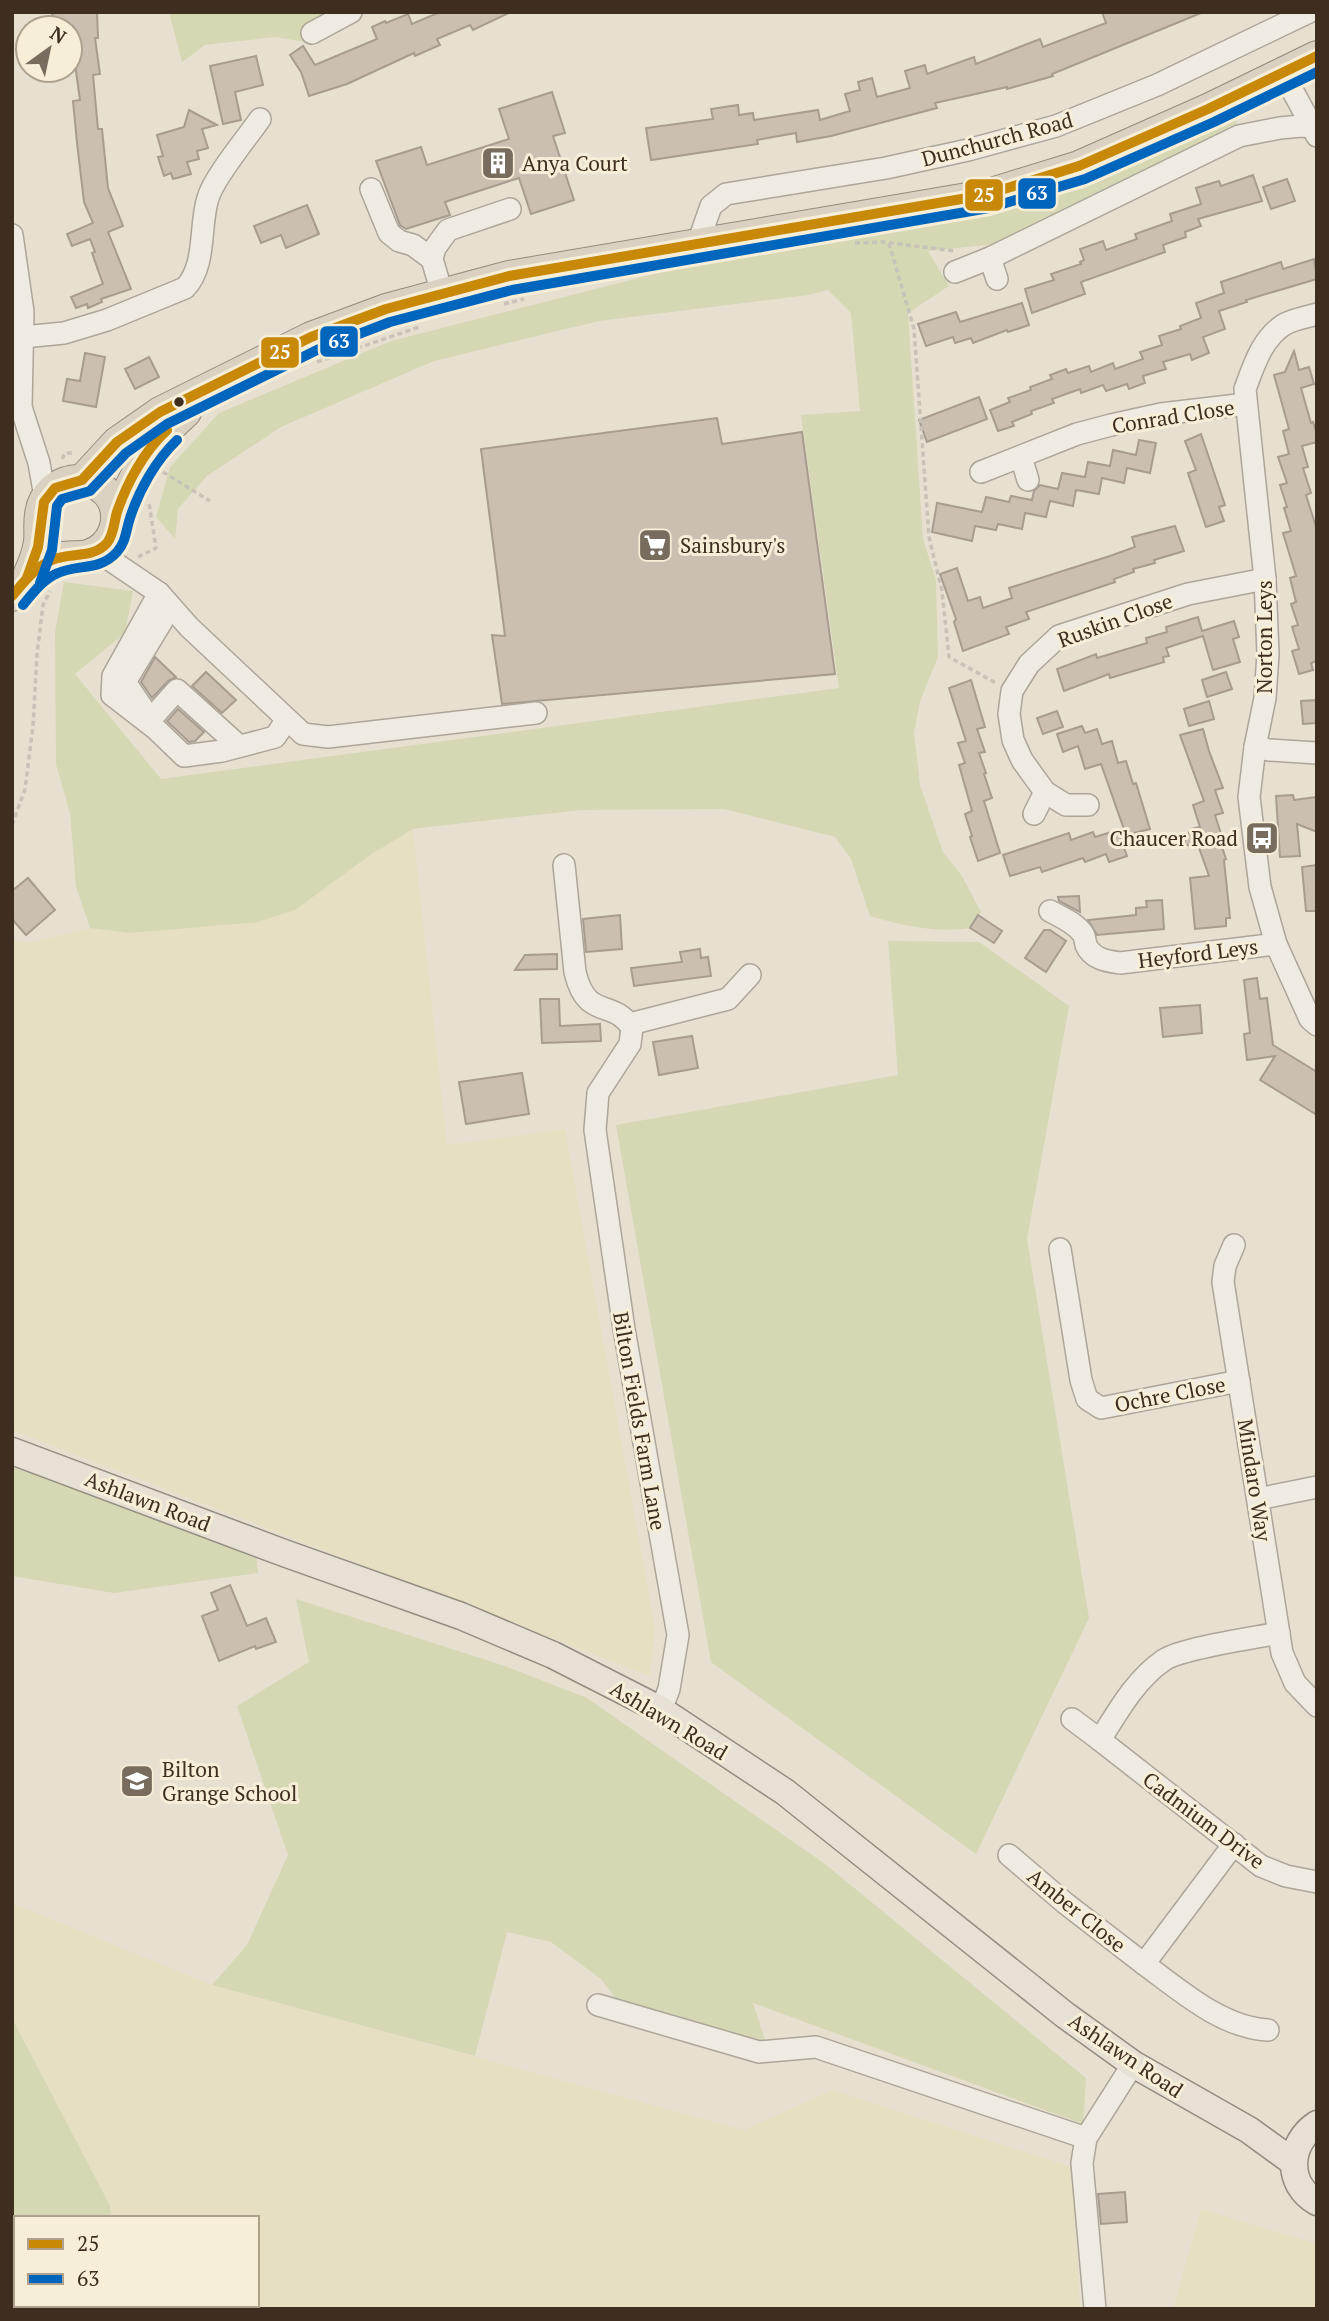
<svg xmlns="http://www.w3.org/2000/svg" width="1329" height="2321" font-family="'PT Serif',serif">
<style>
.farmland{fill:#e6dfc2}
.green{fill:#d6d7b3}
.building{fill:#cbbfb2;stroke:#a89c90;stroke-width:2}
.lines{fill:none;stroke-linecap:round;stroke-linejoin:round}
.minor-casing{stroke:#ada599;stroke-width:24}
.major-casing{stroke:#928b80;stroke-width:29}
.highway-casing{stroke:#928b80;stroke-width:32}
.path{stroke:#c8c2b9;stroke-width:3.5;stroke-dasharray:5 3.5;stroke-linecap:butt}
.minor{stroke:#efebe3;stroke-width:21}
.major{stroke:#e6e1d4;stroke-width:26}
.highway{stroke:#dad1c2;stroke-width:30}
.bus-1-casing{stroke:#f7eed8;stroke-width:16}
.bus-2-casing{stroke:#f7eed8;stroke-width:16}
.bus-1{stroke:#c88808;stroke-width:10}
.bus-2{stroke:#0065bd;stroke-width:10}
.bus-dot{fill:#3d2e20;stroke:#f7eed8;stroke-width:2.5}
.labels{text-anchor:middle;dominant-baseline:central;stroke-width:6;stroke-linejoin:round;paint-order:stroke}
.street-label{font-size:21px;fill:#3d2e20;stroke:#f7eed8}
.poi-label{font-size:21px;fill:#3d2e20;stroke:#f7eed8;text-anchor:start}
.line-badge{stroke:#f7eed8;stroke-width:2.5}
.badge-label{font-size:19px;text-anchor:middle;font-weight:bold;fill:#fff}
</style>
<rect width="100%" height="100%" fill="#e7e0d1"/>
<!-- farmland -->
<g class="farmland">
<polygon points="413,829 447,1145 565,1129 655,1628 650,1676 12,1430 12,939 28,943 90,928 130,933 370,855"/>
<polygon points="12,1903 212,1985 744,2130 832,2090 1072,2167 1080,2309 118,2309 117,2305 257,2305 257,2218 111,2218 110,2206 12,2018"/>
<polygon points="1201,2209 1317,2244 1317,2309 1173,2309"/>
<polygon points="12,2236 16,2238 16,2305 50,2305 51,2309 12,2309"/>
</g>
<!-- green -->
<g class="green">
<polygon points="169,12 353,12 306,42 275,37 205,45 182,62"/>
<path d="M1233,114L1239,128L995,244L928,251L949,286L908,313L923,539L936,580L938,657L920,701L914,733L920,785L943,852L962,876L981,912L970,928C934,933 905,926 870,916L851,859L835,837L724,809L582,810L472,822L413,829L370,855L295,910L258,922L130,933L90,928L76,887L70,813L56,764L55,632L64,582L133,591L125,633L75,674L161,779L839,688L801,415L860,411L851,313L828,290L809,295L599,321L434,361L281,427L207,476L178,509L175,539L156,517L170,467L219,413L391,341L784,241L1058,181Z"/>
<polygon points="888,941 979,942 1069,1006 1027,1239 1089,1618 976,1854 711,1662 616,1125 898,1075"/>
<polygon points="12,1467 140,1508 256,1554 258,1573 114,1593 12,1576"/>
<polygon points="296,1599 505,1666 587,1698 825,1864 1086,2078 1083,2124 753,2003 766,2043 708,2032 616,1999 601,1979 551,1942 507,1932 475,2056 212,1985 247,1945 288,1855 237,1706 309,1662"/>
<polygon points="12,2018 110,2206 111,2218 16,2218 16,2238 12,2236"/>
<polygon points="50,2305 117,2305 118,2309 51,2309"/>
</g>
<!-- building -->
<g class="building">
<polygon points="52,12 97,12 98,38 95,38 100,74 93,75 98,129 102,129 108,188 123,226 108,232 131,289 101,299 102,302 88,308 87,304 76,308 71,297 103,284 92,253 95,252 90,239 72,246 67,234 93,223 84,202 77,143 73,101 80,100 70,28 69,25 54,27"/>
<polygon points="440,12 511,12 473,30 470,25 437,39 440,45 415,56 414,53 347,84 309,96 301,72 290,55 303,46 315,65 377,39 372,27 385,21 386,23 408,14 412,24"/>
<polygon points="1102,12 1201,13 1052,74 1053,76 1007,89 1007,87 935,103 937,108 831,136 797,142 796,133 757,140 758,144 651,160 646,128 713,119 711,109 738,105 739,115 753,113 754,120 818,110 820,120 850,111 845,94 860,90 858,82 872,78 877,97 910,88 905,71 925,65 927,74 974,57 976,64 1040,39 1043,47 1106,23"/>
<polygon points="256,56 263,85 235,92 241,120 223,124 210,66"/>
<polygon points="552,92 565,133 553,136 574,200 531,214 519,178 445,202 450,215 406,229 400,225 376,161 421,147 427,165 509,139 499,109"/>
<polygon points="189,110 217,125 202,129 208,148 197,151 199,159 187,162 191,174 173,179 171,173 164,176 158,157 163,156 157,135 184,127"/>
<polygon points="1253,175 1262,201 1198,219 1201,226 1185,232 1186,237 1163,245 1165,252 1081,282 1085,294 1032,313 1025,289 1054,280 1051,274 1081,264 1080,262 1084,260 1080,249 1103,241 1106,250 1137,239 1135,234 1172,221 1170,214 1201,204 1196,188 1219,181 1221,186"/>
<polygon points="1287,179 1295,201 1271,209 1263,187"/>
<polygon points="307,205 319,234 286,248 281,235 261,243 254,226"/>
<polygon points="1314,259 1317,279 1246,300 1247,302 1219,311 1225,329 1203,337 1209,353 1192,360 1190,354 1163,362 1166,369 1143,376 1145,383 1129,389 1127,384 1106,391 1103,385 1081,393 1080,389 1052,399 1054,403 1031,411 1032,414 1012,422 1014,426 998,431 990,410 1010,402 1008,398 1031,390 1030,387 1052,379 1050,375 1066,369 1068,373 1089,366 1091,372 1113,363 1115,369 1143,359 1140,352 1162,345 1159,336 1181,329 1180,326 1201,318 1196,303 1224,293 1221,282 1281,262 1283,269"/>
<polygon points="1022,303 1029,325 1008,332 1007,330 973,343 971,338 955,343 953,337 926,346 918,324 956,312 960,322"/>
<polygon points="1294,351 1299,370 1309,367 1314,384 1301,388 1311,423 1313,422 1317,434 1317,442 1302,446 1308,467 1303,468 1311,493 1306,495 1317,530 1317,661 1311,663 1313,670 1299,674 1292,651 1299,649 1292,627 1298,625 1291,604 1296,602 1290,578 1296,576 1283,533 1291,531 1284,508 1287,507 1280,485 1287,483 1278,457 1289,454 1283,431 1289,429 1274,375 1285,372"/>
<polygon points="85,353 105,357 96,407 63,401 67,379 80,381"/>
<polygon points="149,357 159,377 135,389 125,369"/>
<polygon points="979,397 987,419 927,442 919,420"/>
<polygon points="717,418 722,444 802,432 835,674 502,704 492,635 505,636 481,449"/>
<polygon points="1201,434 1225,505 1219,507 1224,521 1206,527 1188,473 1196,470 1185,441"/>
<polygon points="1139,440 1156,443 1150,473 1127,468 1124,483 1102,478 1099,494 1076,490 1073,506 1050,501 1046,517 1025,513 1022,529 998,524 996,530 975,526 972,541 932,532 937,503 982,512 986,497 1009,502 1011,496 1032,500 1034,491 1040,485 1058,489 1062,473 1085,477 1088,462 1110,466 1113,450 1136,455"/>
<polygon points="1175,526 1184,551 1154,560 1155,563 1133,569 1134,572 1114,579 1115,582 1026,612 1029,619 1006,627 1009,634 963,651 954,622 956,619 940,574 957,568 968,601 980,597 983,608 1012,598 1009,588 1110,556 1135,547 1132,537"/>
<polygon points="1198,617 1202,631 1234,621 1239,637 1233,639 1240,662 1213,670 1203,636 1166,648 1169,656 1163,657 1164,662 1110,678 1109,674 1064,691 1057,669 1096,654 1097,658 1147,643 1146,638 1167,632 1166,627"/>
<polygon points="155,657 176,677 168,681 152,698 141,682"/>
<polygon points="206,672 236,700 222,713 192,686"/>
<polygon points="1226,672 1232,689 1207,697 1202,680"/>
<polygon points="971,680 985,727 977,729 985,752 979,753 986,773 984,774 992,798 984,801 1000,853 978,861 970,837 972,836 965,814 972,811 959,765 965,763 958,743 966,741 949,688"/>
<polygon points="1317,700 1317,723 1303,724 1301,701"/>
<polygon points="1209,701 1214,719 1189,726 1184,709"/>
<polygon points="178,709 204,732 195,741 189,742 167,721"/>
<polygon points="1057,711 1063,727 1043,734 1037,718"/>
<polygon points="1082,726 1085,733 1097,729 1102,744 1112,741 1118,763 1126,761 1133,784 1136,783 1150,829 1126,835 1101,764 1085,769 1078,746 1063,752 1057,734"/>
<polygon points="1203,729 1209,751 1223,788 1215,790 1223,813 1215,815 1222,837 1219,838 1226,859 1224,860 1230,918 1226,918 1226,926 1195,929 1190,878 1209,876 1199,848 1183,844 1191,829 1200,827 1193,805 1204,801 1180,735"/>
<polygon points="1293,795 1294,800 1317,797 1317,832 1297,824 1300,856 1280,857 1276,796"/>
<polygon points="1118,830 1127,856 1109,862 1106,854 1085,862 1083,858 1042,872 1040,867 1010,876 1003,855 1069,833 1071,840 1093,832 1095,837"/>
<polygon points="1317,865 1317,911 1306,911 1302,867"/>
<polygon points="28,878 55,910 26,935 12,919 12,891"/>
<polygon points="1079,896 1080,912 1059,901 1058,897"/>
<polygon points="1162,900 1164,929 1097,935 1088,920 1136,915 1136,908 1147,907 1146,901"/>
<polygon points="620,915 622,949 586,952 583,919"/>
<polygon points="978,915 1002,931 994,943 970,928"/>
<polygon points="1044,930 1050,930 1066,941 1046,972 1025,958"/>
<polygon points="700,949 701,958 708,957 711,976 634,986 631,968 682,962 680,952"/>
<polygon points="557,954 557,969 515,970 525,955"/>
<polygon points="1257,978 1260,999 1267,998 1273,1045 1317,1072 1317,1115 1260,1080 1275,1056 1247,1060 1244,1034 1250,1033 1244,980"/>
<polygon points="540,999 559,999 560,1026 600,1024 601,1041 542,1043"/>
<polygon points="1200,1005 1202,1033 1163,1037 1160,1008"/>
<polygon points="692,1036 698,1068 659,1075 653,1042"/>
<polygon points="522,1073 529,1114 466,1124 459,1082"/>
<polygon points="230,1585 247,1626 266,1618 276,1642 256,1649 255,1646 219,1661 202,1616 218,1610 211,1593"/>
<polygon points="1125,2192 1127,2222 1101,2224 1098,2194"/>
</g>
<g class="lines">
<!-- minor casing -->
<g class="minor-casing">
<g id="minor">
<polyline points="312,33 351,12"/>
<polyline points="1282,71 1317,136"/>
<polyline points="371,189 389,233 399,241 413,245 432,259"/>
<polyline points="12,235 23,312 21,407 39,463 45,497"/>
<polyline points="697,246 711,206 726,194 886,168 968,150 1056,126 1157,85 1309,12"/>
<polyline points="990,258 997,279"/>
<polyline points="955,272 990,258 1239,136 1280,128 1301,126 1317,127"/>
<polyline points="442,293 432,259 435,248 448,230 510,209"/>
<path d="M1317,314C1307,317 1294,319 1285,324C1262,338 1254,365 1245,389L1265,579L1268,654L1265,698L1255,747L1249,797L1260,887L1276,944L1310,1019L1317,1025"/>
<path d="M23,337L64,333L107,320L185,288C207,265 199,225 208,198C214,177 247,138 260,119"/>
<polyline points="1021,457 1028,480"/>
<polyline points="981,472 1077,434 1111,425 1161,414 1246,404"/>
<polyline points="97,551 159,593 189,627 303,734 328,737 536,713"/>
<polyline points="159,593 113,676 112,695 156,729 184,756 222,751 275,737 286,721"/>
<polyline points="146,713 125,682 162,621 167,602"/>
<polyline points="150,720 177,690 239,746"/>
<polyline points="1255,747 1269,750 1317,753"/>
<polyline points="1088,805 1066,805 1045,792 1022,760 1013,740 1009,714 1012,691 1029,664 1059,636 1188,594 1265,579"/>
<polyline points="1034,814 1045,792"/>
<path d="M564,865L575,972C587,1022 612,997 632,1028L630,1044L598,1093L595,1130L624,1329L678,1635L669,1689L661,1710"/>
<path d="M1050,911C1061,917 1076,923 1083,934C1085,937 1085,941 1086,945C1092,959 1107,961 1120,963L1276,944"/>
<polyline points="630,1024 728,999 750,975"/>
<polyline points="1234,1245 1225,1266 1223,1282 1282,1653 1295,1683 1317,1706"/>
<polyline points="1060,1249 1081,1380 1087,1399 1101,1408 1239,1381"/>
<polyline points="1258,1499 1317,1487"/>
<path d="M1279,1633C1254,1638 1182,1648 1164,1660C1136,1679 1118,1711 1100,1740L1261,1866L1286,1876L1317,1882"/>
<polyline points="1072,1719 1100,1740"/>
<polyline points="1009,1855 1065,1903 1144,1964 1234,1844"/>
<path d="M1144,1964C1180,1990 1222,2028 1268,2030"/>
<polyline points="598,2005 759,2052 816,2047 1086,2138"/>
<polyline points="1095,2309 1082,2163 1086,2138 1133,2064"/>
</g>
</g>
<!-- major casing -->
<g class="major-casing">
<g id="major">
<polyline points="12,1451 284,1553 461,1616 553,1655 661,1710 785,1792 1065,2015 1133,2064 1249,2130 1293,2162"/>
<path d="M1317,2124C1288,2143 1285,2184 1317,2202"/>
</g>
</g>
<!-- highway casing -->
<g class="highway-casing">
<g id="highway">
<polyline points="82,480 117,442 160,412 311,337 386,309 509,276 985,195 1079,166 1208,109 1317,56"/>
<polyline points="116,514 152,444 186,412"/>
<path d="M12,596C23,583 35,568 51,560C64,554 76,558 88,555C114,547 125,515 108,494C101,486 90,480 80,480C59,480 42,494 40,515C38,526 41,536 38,547C36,558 31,568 27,578"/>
</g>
</g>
<!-- path -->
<g class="path">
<polyline points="855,243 883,242 955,251"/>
<polyline points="889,243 914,329 929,537 942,591 949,657 996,683"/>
<polyline points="504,304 524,299"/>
<polyline points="317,362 419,327"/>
<polyline points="62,459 65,453 75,453"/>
<polyline points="163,472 210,501"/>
<polyline points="138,557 156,548 149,503"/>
<polyline points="12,825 25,789 33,726 37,654 43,605 50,591"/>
</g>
<!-- minor -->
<use href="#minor" class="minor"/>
<!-- major -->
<use href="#major" class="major"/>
<!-- highway -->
<use href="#highway" class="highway"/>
<!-- bus-1 casing -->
<g class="bus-1-casing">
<g id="bus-1">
<polyline points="27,578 38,547 44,502 55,488 82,480 117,442 160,412 311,337 386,309 509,276 985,195 1079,166 1208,109 1317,56"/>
<path d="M12,596C24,582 35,567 52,560C70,552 93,559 107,543C114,534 114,522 117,512C127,483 144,451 167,430"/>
</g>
</g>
<!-- bus-2 casing -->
<g class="bus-2-casing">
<g id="bus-2">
<polyline points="40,583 52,550 57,506 62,499 90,491 126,453 167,424 317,350 390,322 512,290 989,208 1085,179 1214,122 1317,72"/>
<path d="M23,605C33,593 43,579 58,573C79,564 100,571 117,552C126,542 126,530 130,518C139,490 156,460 177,440"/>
</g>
</g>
<!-- bus-1 -->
<use href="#bus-1" class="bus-1"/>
<!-- bus-2 -->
<use href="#bus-2" class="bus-2"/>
</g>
<!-- icons -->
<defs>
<g id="building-square" transform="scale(1.75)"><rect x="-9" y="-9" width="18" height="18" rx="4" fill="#786c5e" stroke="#f7eed8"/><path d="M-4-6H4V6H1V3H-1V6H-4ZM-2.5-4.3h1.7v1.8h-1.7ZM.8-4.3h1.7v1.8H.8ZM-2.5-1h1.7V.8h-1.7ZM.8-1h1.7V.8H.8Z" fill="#fff"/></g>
<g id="supermarket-square" transform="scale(1.75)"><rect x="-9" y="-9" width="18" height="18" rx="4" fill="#786c5e" stroke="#f7eed8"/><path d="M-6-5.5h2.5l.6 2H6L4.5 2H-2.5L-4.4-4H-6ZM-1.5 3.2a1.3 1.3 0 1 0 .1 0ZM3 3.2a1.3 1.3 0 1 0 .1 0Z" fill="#fff"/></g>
<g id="bus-square" transform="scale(1.75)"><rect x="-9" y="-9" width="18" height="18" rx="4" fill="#786c5e" stroke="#f7eed8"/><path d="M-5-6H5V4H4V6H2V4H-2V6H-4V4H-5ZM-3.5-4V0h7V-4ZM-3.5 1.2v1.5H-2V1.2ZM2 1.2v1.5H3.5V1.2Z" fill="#fff"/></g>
<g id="school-square" transform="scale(1.75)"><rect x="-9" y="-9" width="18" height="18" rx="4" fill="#786c5e" stroke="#f7eed8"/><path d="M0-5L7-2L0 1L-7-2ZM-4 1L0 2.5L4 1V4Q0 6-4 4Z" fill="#fff"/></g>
</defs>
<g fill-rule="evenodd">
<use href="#building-square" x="498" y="163"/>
<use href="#supermarket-square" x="655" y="545"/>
<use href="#bus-square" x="1262" y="838"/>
<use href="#school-square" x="137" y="1781"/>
</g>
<!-- markers -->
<circle class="bus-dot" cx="179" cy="402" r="6"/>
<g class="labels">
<!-- street labels -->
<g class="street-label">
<text transform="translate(997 139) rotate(-15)">Dunchurch Road</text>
<text transform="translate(1173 416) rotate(-9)">Conrad Close</text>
<text transform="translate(1115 620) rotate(-20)">Ruskin Close</text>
<text transform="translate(1264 637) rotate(-90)">Norton Leys</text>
<text transform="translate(1198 953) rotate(-7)">Heyford Leys</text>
<text transform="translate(1170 1394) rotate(-11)">Ochre Close</text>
<text transform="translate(640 1421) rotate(80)">Bilton Fields Farm Lane</text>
<text transform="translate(1255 1480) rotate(81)">Mindaro Way</text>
<text transform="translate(148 1501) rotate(21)">Ashlawn Road</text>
<text transform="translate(669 1720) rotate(31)">Ashlawn Road</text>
<text transform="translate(1204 1820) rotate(37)">Cadmium Drive</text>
<text transform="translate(1077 1910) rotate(39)">Amber Close</text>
<text transform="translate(1126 2055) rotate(34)">Ashlawn Road</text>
</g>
<!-- poi labels -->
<g class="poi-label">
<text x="522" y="163">Anya Court</text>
<text x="680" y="545">Sainsbury's</text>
<text x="1238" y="838" text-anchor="end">Chaucer Road</text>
<text x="162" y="1769">Bilton<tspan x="162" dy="24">Grange School</tspan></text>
</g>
</g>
<g class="line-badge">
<rect x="1017" y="177" width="40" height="33" rx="7" fill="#0065bd"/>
<rect x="964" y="178" width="40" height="34" rx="7" fill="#c88808"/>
<rect x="319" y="325" width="40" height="33" rx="7" fill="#0065bd"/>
<rect x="260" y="336" width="40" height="33" rx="7" fill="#c88808"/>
</g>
<g class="badge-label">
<text x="1037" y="200">63</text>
<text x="984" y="202">25</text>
<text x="339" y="348">63</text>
<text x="280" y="359">25</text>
</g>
<!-- border -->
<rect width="1329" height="2321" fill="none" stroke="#3d2e20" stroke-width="28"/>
<!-- legend -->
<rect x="14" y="2216" width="245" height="91" fill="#f7eed8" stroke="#ada18e" stroke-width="2"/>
<rect x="28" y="2239" width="35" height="10" fill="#c88808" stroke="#ada18e" stroke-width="2"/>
<text x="77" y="2251" font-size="21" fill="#3d2e20">25</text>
<rect x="28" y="2274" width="35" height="10" fill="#0065bd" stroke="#ada18e" stroke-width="2"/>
<text x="77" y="2286" font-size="21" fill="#3d2e20">63</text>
<!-- north arrow -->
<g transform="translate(49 49) rotate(33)"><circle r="33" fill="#f7eed8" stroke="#ada18e" stroke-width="2"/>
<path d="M0-5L12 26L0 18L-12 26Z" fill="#786c5e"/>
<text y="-10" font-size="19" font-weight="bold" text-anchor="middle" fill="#3d2e20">N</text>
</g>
</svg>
